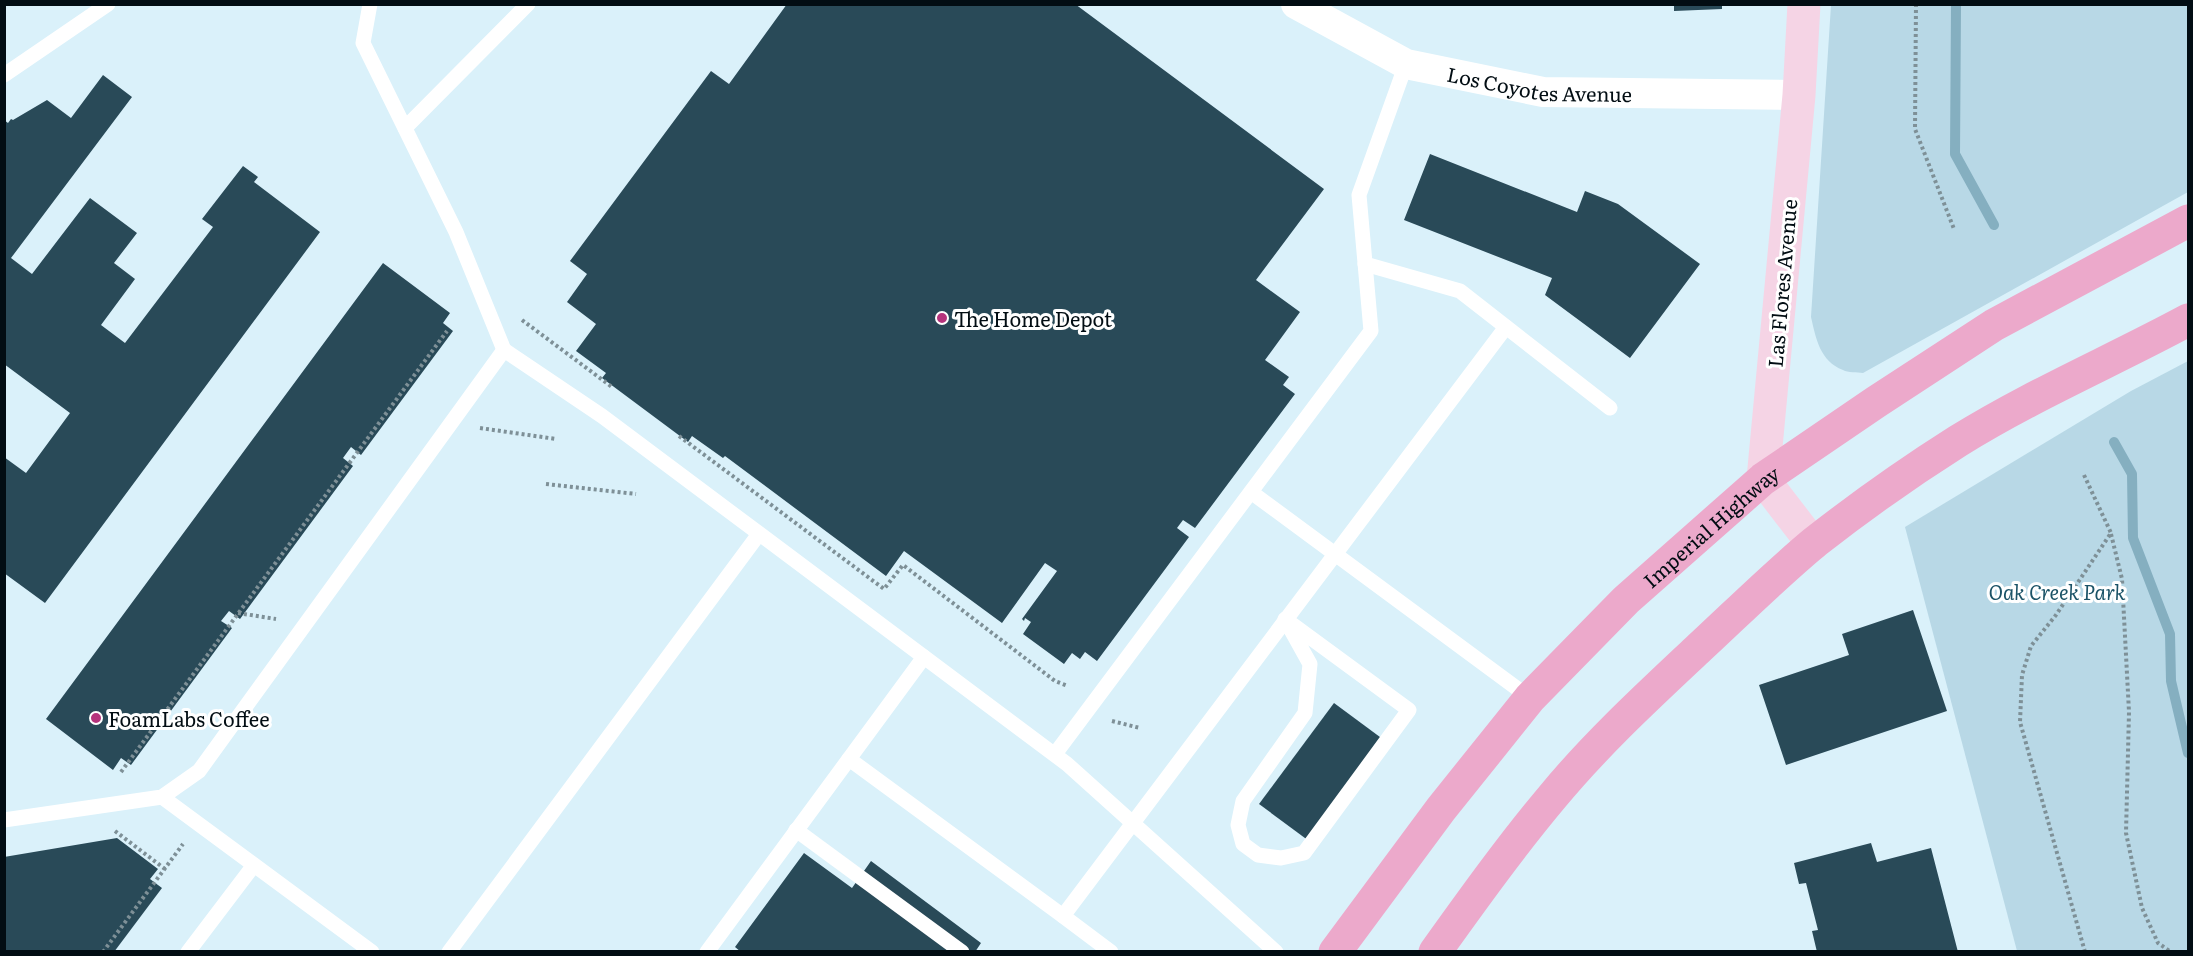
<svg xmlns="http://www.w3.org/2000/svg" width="2193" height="956" font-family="Literata,serif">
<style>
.green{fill:#b8d8e6}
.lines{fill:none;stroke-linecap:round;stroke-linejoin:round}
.stream{stroke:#85afc0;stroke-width:10}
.building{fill:#294a58}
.path{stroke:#7e9097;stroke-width:4;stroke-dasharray:3 3;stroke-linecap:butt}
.lane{stroke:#fff;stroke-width:15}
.street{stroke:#fff;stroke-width:30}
.secondary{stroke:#f5d4e5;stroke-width:33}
.primary{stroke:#eca9cb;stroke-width:33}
.poi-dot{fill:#b5337c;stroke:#fff;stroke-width:2}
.labels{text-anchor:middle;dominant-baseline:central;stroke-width:6;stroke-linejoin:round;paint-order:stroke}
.street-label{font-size:20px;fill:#020d13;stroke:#fff}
.poi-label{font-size:20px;fill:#020d13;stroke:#fff;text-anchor:start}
.park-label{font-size:20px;font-style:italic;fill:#1b5367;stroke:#fff}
</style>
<rect width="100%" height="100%" fill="#daf1fa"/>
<!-- green -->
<g class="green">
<path d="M1831,5H2188V192L1863,373C1857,372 1848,373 1843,370C1820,361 1816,339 1811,317Z"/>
<polygon points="2188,361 2188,951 2017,951 1905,527 2131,391"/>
</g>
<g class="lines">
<!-- stream -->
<g class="stream">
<polyline points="1956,4 1955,154 1994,225"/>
<polyline points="2114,442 2132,474 2133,538 2170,634 2171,681 2188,753"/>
</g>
</g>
<!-- building -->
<g class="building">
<polygon points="787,4 1075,4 1324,189 1256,280 1300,312 1265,360 1289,377 1283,385 1295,394 1195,528 1183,520 1177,528 1189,537 1097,661 1085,652 1080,659 1072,653 1064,664 1023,634 1031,622 1025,618 1024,621 1022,619 1057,571 1045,563 1002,623 904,551 886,576 725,456 723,458 692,436 688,442 602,378 606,373 576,351 596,324 567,302 587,274 570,261 711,71 729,84"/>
<polygon points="1674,4 1722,4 1722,9 1674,11"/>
<polygon points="103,75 132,97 11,258 32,274 90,198 137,233 114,263 135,279 101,325 125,343 213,227 202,219 243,166 258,177 254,182 320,232 45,603 4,573 4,457 26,473 70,413 4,364 4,120 8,123 11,119 13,120 47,100 71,118"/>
<polygon points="1430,154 1577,212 1585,191 1618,204 1700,264 1630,358 1545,295 1552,278 1404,220"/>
<polygon points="383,263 450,313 443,323 453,331 361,455 351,447 343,458 353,466 240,619 229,611 221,621 232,628 131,765 121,758 113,770 46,719"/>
<polygon points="1913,610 1947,711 1786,765 1759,685 1849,655 1842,634"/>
<polygon points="1334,703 1384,740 1309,841 1259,804"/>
<polygon points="117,838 158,869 150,879 162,888 114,952 4,952 4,857"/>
<polygon points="1871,843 1877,862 1931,848 1958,952 1817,952 1812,931 1818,930 1806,883 1799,884 1794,863"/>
<polygon points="804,853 852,888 871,861 981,943 975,952 741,952 735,947"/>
</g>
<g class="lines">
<!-- path -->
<g class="path">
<polyline points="1916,4 1915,129 1954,229"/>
<polyline points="522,320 612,387"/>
<polyline points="480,428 556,439"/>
<polyline points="679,436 884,589 903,565 1055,681 1068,686"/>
<polyline points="2084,475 2111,533 2056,615 2031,646 2022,675 2020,722 2085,952"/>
<polyline points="546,484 636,494"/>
<polyline points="2111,534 2122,579 2129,712 2126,833 2142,908 2158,943 2171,952"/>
<polyline points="238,613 276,619"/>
<polyline points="1112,721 1140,728"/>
<polyline points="121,772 447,331"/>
<polyline points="115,831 165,869"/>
<polyline points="103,952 183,844"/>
</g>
<!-- lane -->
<g class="lane">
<polyline points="370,4 363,43 456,232 504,350"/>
<polyline points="4,75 108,4"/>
<polyline points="405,128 528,4"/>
<polyline points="1365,264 1460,291 1610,408"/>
<polyline points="1251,492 1530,698"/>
<polygon points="1285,619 1409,710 1304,853 1281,858 1258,855 1243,844 1238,825 1243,801 1305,713 1310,664"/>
<polyline points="1055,754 1371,331 1359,195 1406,64"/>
<polyline points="849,759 1063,916"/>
<polyline points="162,797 372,952"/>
<polyline points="4,820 162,797 199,771 504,350 602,416 1067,764 1276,952"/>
<polyline points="796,830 962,952"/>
<polyline points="188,952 254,865"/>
<polyline points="449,952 759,534"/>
<polyline points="707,952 924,657"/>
<polyline points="1111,952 1063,916 1506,327"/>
</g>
<!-- street -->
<path class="street" id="s1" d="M1296,4L1406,64L1543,92L1799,95"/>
<!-- secondary -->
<polyline class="secondary" points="1804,4 1799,95 1763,479 1813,544"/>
<!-- primary -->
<g class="primary">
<path id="s2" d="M1335,952L1441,809L1530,698L1626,600L1763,479L1876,402L1994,325L2188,221"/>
<path d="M1435,952C1473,899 1511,846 1553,796C1596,744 1647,697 1697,650C1736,614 1774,576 1815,542C1861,506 1909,472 1958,441C2032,395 2112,361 2188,320"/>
</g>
</g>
<!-- markers -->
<g class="poi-dot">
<circle cx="942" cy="318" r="6"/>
<circle cx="96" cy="718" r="6"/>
</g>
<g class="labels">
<!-- street labels -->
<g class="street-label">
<text stroke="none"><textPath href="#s1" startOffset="261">Los Coyotes Avenue</textPath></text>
<text transform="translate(1781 283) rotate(-85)">Las Flores Avenue</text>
<text stroke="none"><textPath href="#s2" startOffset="570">Imperial Highway</textPath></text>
</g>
<!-- poi labels -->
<g class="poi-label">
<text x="954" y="318">The Home Depot</text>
<text x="108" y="718">FoamLabs Coffee</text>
</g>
<!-- park labels -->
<g class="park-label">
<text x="2057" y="591">Oak Creek Park</text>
</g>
</g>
<!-- border -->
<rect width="2193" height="956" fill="none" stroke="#020d13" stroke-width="12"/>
</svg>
